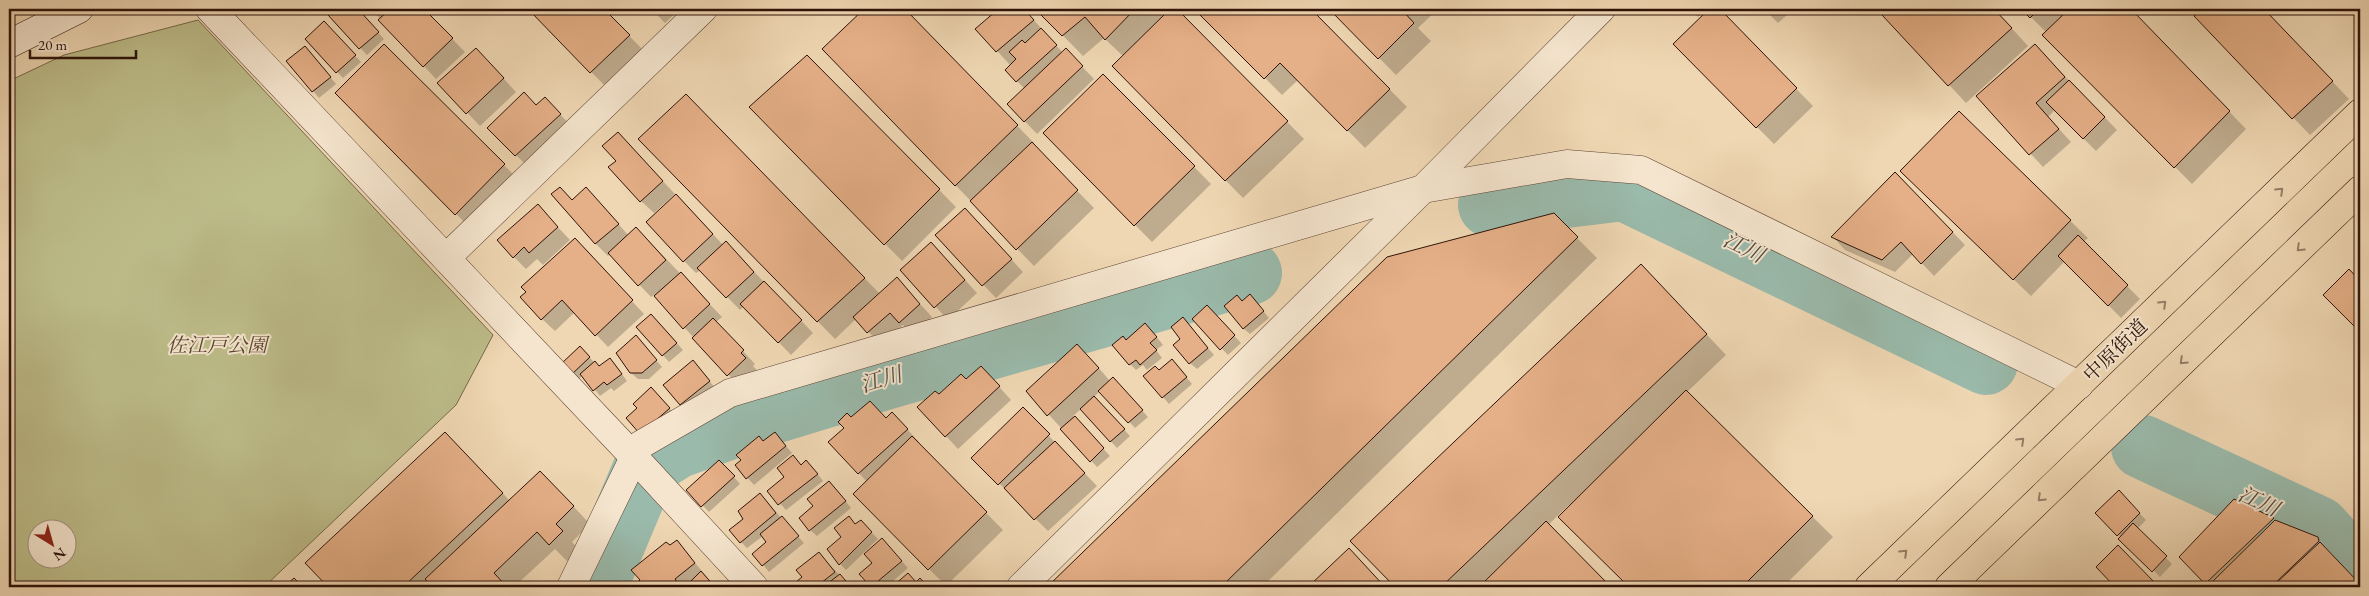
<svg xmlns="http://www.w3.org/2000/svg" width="2369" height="596" font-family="'EB Garamond','Noto Serif JP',serif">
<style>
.green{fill:#bdbd8a;stroke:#76684a;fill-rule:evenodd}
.shadow{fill:#0003}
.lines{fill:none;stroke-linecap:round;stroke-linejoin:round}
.river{stroke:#9abaab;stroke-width:64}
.building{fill:#e5af87;stroke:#2e1209}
.street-casing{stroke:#5e4334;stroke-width:29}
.secondary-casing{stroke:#2e1209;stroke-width:29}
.primary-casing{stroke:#2e1209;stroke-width:29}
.street{stroke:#f5e5ce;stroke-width:28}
.secondary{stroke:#f5e5ce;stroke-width:28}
.primary{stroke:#efd7b3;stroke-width:28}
.oneway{stroke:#987e66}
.labels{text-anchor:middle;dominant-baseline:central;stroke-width:4;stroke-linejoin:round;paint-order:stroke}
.park-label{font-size:20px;font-style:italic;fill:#594530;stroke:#f5e5ce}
.street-label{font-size:20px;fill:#2e1209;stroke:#f5e5ce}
.water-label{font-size:21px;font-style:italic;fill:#544d42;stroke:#f5e5ce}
</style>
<rect width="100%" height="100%" fill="#efd7b3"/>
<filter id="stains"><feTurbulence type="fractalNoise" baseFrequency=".004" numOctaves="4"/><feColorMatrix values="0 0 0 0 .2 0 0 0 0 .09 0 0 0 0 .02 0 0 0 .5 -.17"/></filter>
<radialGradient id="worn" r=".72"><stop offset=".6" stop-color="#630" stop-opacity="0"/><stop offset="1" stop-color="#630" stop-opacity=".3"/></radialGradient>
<!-- green -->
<path class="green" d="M198,20L493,335L456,405L264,587H9V81L64,55ZM38,528H68V558H38Z"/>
<!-- shadow -->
<g class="shadow">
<polygon points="337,9 357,9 384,39 367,55 330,15"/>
<polygon points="371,9 423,9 465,52 436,79"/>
<polygon points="529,9 603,9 646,53 608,89"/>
<polygon points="651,9 680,9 665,23"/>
<polygon points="865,9 903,9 1034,143 1032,145 1094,208 1034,266 823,49"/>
<polygon points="995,9 1024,9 1063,53 1066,50 1094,79 1037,134 1009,105 1025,89 1006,70 1011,66 977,29 997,12"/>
<polygon points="1037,9 1176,9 1304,139 1243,198 1113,66 1123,56 1104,38 1083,56"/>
<polygon points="1196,9 1310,9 1407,107 1365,148 1298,80 1282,95"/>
<polygon points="1331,9 1438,9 1418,28 1431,41 1396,75"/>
<polygon points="1690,9 1707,9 1698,17"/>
<polygon points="1711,9 1718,9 1813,106 1774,144 1674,44"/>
<polygon points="1764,9 1794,9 1778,23"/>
<polygon points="1891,9 1994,9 2028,46 1966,103 1884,15"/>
<polygon points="2023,9 2130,9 2246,129 2192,184 2044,35 2047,33"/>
<polygon points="2204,9 2263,9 2349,99 2310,135 2196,16"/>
<polygon points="330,29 361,62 343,78 337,72"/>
<polygon points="384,46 521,182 473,231 336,93"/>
<polygon points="311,54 336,84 319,98 288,61"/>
<polygon points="807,57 956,207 902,261 751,107"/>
<polygon points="2047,58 2117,130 2096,151 2055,110 2048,117 2071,142 2043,167 1978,96"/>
<polygon points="488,62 516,92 480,126 439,83"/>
<polygon points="1103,75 1211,184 1152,242 1044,133"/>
<polygon points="557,111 572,127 529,168 489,128"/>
<polygon points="703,113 880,294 909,292 932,317 913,335 903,325 881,345 856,319 835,339 639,139"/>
<polygon points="1959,113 2088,238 2083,242 2140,299 2121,318 2065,261 2031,296 1919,188"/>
<polygon points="630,146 675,194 654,213 641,201 618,161"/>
<polygon points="1908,186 1965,245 1934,276 1913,254 1895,272 1845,250 1833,237"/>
<polygon points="553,195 573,201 598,201 629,236 649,241 722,317 716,322 755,364 753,366 758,371 740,387 654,295 651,297 610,254 608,256 596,244"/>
<polygon points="538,206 570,240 543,265 537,259 526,269 514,257"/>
<polygon points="689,208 723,245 738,255 813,333 791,355 744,306 740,310 701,270 696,273 684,261"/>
<polygon points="1553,214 1597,258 1262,587 1049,587 1388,258"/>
<polygon points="978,223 1023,272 996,298 937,236"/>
<polygon points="587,253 644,314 608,347 575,312 555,331 542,319"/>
<polygon points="943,256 977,293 948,320 902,270"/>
<polygon points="1661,286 1726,355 1687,392 1833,537 1783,587 1630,587 1560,517 1571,506 1569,505 1548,525 1609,587 1397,587 1352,541"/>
<polygon points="1242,302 1256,302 1269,318 1250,334 1243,328"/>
<polygon points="1213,313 1241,343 1228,355 1193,319"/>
<polygon points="658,322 683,350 669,362 638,327"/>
<polygon points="1189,326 1214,355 1197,369 1190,363 1182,339"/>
<polygon points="1152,331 1163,345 1156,350 1162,358 1147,370 1143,365 1136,370 1130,364 1126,341"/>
<polygon points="642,343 662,367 649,379 638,379 631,373"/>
<polygon points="580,348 599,367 616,366 627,381 614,391 611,388 600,396 583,375 578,380 562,364"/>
<polygon points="1090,358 1110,381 1119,385 1148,417 1135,428 1100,391 1094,397 1130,436 1117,448 1081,409 1073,416 1110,456 1097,467 1027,391"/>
<polygon points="1178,367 1192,384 1169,404 1145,376"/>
<polygon points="699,368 715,388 687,411 681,404"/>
<polygon points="993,380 1011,400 958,449 919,407 966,381"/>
<polygon points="658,395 675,415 648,440 639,408"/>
<polygon points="1023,409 1097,486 1048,531 973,458"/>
<polygon points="851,419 886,419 905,427 919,442 918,444 1003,530 946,586 855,494 867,482 859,473 846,428"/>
<polygon points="781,440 792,453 754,485 736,465 764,443"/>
<polygon points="462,450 510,501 557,489 590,524 572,542 579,549 567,561 555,549 514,587 330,587 307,563"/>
<polygon points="802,466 813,468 823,481 786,510 769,491"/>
<polygon points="726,468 740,484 709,512 688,490"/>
<polygon points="836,489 851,508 817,536 810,530"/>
<polygon points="2119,492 2146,520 2137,529 2172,564 2160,577 2097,513"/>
<polygon points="766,501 804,543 769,572 754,554 768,542 763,536 747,548 741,542"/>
<polygon points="2234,501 2276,522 2317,538 2360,587 2211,587 2181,557"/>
<polygon points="855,525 867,528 878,539 846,570 840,564"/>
<polygon points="677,541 715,587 637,587 635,586"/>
<polygon points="888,546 908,568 886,587 872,587 861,574"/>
<polygon points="1349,550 1385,587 1310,587"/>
<polygon points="825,560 851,587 792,587 804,578"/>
</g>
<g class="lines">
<!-- river -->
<g class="river">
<polyline points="1490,205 1624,189 1986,363"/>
<polyline points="2143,447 2318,528 2360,575"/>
<polyline points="595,587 646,466 676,447 760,416 885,378 1250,273"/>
</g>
</g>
<!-- building -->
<g class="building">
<polygon points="335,9 358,9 379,32 359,49 328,15"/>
<polygon points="390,9 424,9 453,38 423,67 378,20"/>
<polygon points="528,9 604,9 630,35 590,73"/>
<polygon points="864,9 905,9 1018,125 955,186 822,49"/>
<polygon points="993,9 1024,9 1034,20 996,52 975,29 996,11"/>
<polygon points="1035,9 1135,9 1105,40 1085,17 1062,36"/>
<polygon points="1170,9 1177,9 1288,121 1225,181 1112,66"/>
<polygon points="1194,9 1311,9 1390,89 1347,131 1280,63 1264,79"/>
<polygon points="1329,9 1403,9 1402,10 1414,23 1378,59"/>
<polygon points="1709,9 1720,9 1797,88 1756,128 1673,44"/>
<polygon points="1889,9 1994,9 2012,28 1948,86 1882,15"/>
<polygon points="2021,9 2039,9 2030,18"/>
<polygon points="2069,9 2131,9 2230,111 2174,168 2042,35"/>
<polygon points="2202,9 2264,9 2333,81 2292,119 2194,16"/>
<polygon points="324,21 356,55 336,73 305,39"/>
<polygon points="1041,28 1057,45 1016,82 1005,70 1016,59 1009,52 1022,40 1025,43"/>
<polygon points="384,44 505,164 455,215 335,93"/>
<polygon points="2035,44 2065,77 2036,103 2059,129 2029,155 1976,96"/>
<polygon points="305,46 331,77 312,92 286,61"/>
<polygon points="476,48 504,78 466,114 437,83"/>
<polygon points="1066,48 1083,66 1024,122 1007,104"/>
<polygon points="807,55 940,189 884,245 749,107"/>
<polygon points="1103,74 1195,166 1134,226 1043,133"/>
<polygon points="2069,80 2105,117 2083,139 2046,102"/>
<polygon points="524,92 536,105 545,97 561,114 515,156 487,128"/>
<polygon points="686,94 865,278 817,322 638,139"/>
<polygon points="1959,111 2071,220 2013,280 1900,171"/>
<polygon points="618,132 663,181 640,202 608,167 616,161 602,146"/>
<polygon points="1032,142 1078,190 1016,250 970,201"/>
<polygon points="1895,172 1953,232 1921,264 1901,242 1882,260 1831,237"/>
<polygon points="560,187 572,200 586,187 619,224 595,244 551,194"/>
<polygon points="676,194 713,234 683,262 646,222"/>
<polygon points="538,204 558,227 529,253 524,247 513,258 497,240"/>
<polygon points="965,208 1012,259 982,286 935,235"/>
<polygon points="1554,213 1578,237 1221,587 1047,587 1387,257"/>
<polygon points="636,227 666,260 638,286 608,253"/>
<polygon points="2078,235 2128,285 2108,306 2058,256"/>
<polygon points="575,238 633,300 595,336 562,300 541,320 520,297 526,292 521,287"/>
<polygon points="726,241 754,272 726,298 697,268"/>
<polygon points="931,242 965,280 934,308 900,270"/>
<polygon points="1641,264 1707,334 1441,587 1395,587 1350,541"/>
<polygon points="2349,269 2360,281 2360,332 2323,295"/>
<polygon points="681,272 710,304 683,329 654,296"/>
<polygon points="897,277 920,304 899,323 890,313 867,333 853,317"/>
<polygon points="764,281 802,320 778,343 740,304"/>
<polygon points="1250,294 1264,311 1243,329 1224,306 1237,295 1242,301"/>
<polygon points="1207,305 1235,335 1220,350 1192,319"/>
<polygon points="651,314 677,343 662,356 636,327"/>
<polygon points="1183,317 1208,348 1189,364 1173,345 1180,339 1171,327"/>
<polygon points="713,318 744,350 741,353 746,358 727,376 692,338"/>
<polygon points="1145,323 1157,337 1150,343 1157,350 1140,365 1136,360 1129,365 1112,345 1123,336 1126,340"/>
<polygon points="636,335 657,360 642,373 630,373 616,353"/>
<polygon points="1077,344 1099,368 1047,416 1026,391"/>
<polygon points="580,346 590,357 571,375 561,364"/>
<polygon points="610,358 622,374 607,385 604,382 593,391 580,374 595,361 599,366"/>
<polygon points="1172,359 1187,377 1162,398 1143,376 1155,366 1159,370"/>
<polygon points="693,360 710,381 680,405 663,385"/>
<polygon points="981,366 1000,386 945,437 917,407 935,391 939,394 961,374 966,379"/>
<polygon points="1113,377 1143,410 1128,423 1098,391"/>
<polygon points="651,387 670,408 640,434 626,418 637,408 633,404"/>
<polygon points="1686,390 1813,516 1742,587 1629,587 1558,517"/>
<polygon points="1094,396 1125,429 1110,442 1080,409"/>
<polygon points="870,401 886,418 892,412 908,429 858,474 828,442 844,428 838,422 847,413 851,417"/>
<polygon points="1023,407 1050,434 998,485 971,458"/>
<polygon points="1075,416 1104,448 1090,462 1060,429"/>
<polygon points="445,432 503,493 403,587 328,587 305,563"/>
<polygon points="775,432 786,446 746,479 735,465 741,460 736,455 759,436 763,441"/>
<polygon points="912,436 987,512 928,570 853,494"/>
<polygon points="1055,441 1085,473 1034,520 1004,488"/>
<polygon points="793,455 801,465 806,460 818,474 778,505 767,491 784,477 777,468"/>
<polygon points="719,460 735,476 701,507 686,490"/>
<polygon points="540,471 574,506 556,524 563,531 549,545 537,532 494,573 507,587 433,587 425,579"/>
<polygon points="829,481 846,501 809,531 799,518 813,506 807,499"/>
<polygon points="2119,490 2140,513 2117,536 2095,513"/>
<polygon points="760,493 776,513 740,543 729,530 743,519 738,511"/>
<polygon points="2234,499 2274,518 2205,584 2179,557"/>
<polygon points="782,516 799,536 762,566 752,554 766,542 760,534"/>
<polygon points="849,516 855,524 861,520 872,532 839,565 827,549 841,537 834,528"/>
<polygon points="2275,520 2318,537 2319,541 2271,587 2211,587 2209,585"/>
<polygon points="1546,521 1611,587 1479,587"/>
<polygon points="2133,523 2167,556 2152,572 2118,539"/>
<polygon points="882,538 902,561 871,587 859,574 872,563 864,554"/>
<polygon points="677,540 695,563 675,579 680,586 635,587 634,585 640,580 631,570 666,542 670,545"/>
<polygon points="2320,542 2360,584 2360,587 2272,587"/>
<polygon points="2118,545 2159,587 2115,587 2096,567"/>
<polygon points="1349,548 1385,587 1308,587"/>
<polygon points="819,552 835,572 816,587 790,587 802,577 796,570"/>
<polygon points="701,571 715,587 685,587"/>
<polygon points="908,573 916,582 920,578 928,587 895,587 893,586"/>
<polygon points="840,574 851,587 823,587"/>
<polygon points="294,578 303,587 284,587"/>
</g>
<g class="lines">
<!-- street casing -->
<g class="street-casing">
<g id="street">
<polyline points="210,9 634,457 754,587"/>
<polyline points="446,258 703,9"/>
<polyline points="571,587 640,445 730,393 1423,189 1567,164 1641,170 2079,385"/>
<polyline points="1021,587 1423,189 1601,9"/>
</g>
</g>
<!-- secondary casing -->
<g class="secondary-casing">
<polyline id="secondary" points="9,44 79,9"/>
</g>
<!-- primary casing -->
<g class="primary-casing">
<g id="primary">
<polyline points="1869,587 2360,113"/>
<polyline points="1949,587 2360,190"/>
</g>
</g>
<!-- street -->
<use href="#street" class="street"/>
<!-- secondary -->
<use href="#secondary" class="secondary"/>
<!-- primary -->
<use href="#primary" class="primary"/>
</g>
<!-- one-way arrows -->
<defs><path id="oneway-chevron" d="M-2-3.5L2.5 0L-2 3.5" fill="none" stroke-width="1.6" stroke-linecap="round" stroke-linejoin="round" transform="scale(1.25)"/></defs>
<g class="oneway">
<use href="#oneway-chevron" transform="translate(2280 191) rotate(-44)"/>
<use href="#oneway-chevron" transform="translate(2300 248) rotate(136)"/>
<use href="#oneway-chevron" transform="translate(2163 304) rotate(-44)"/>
<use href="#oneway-chevron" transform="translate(2183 361) rotate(136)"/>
<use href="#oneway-chevron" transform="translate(2021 441) rotate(-44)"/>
<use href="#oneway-chevron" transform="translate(2041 498) rotate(136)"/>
<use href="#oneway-chevron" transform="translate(1904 553) rotate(-44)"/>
</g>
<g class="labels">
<!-- park labels -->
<g class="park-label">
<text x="217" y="345">佐江戸公園</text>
</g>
<!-- street labels -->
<g class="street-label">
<text transform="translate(2115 350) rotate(-44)">中原街道</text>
</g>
<!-- water labels -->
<g class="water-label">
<text transform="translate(1744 247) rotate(26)">江川</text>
<text transform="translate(881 379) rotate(-17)">江川</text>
<text transform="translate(2259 501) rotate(25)">江川</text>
</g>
</g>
<!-- margin -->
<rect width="2369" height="596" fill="none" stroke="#efd7b3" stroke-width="30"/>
<rect x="10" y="10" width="2349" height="576" fill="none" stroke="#2e1209" stroke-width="2.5"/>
<rect x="15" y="15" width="2339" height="566" fill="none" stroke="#2e1209"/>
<!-- north arrow -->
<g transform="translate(52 544) rotate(143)"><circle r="24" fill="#f5e5ce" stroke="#a5917f"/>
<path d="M0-4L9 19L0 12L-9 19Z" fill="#8f2418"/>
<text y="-8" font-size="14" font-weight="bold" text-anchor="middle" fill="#2e1209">N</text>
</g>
<!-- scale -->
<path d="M30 50v8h106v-8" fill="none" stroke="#2e1209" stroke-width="2.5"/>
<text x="38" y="50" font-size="15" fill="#2e1209" stroke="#f5e5ce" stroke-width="4" paint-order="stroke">20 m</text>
<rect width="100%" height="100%" filter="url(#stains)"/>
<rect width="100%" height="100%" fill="url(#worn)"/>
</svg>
